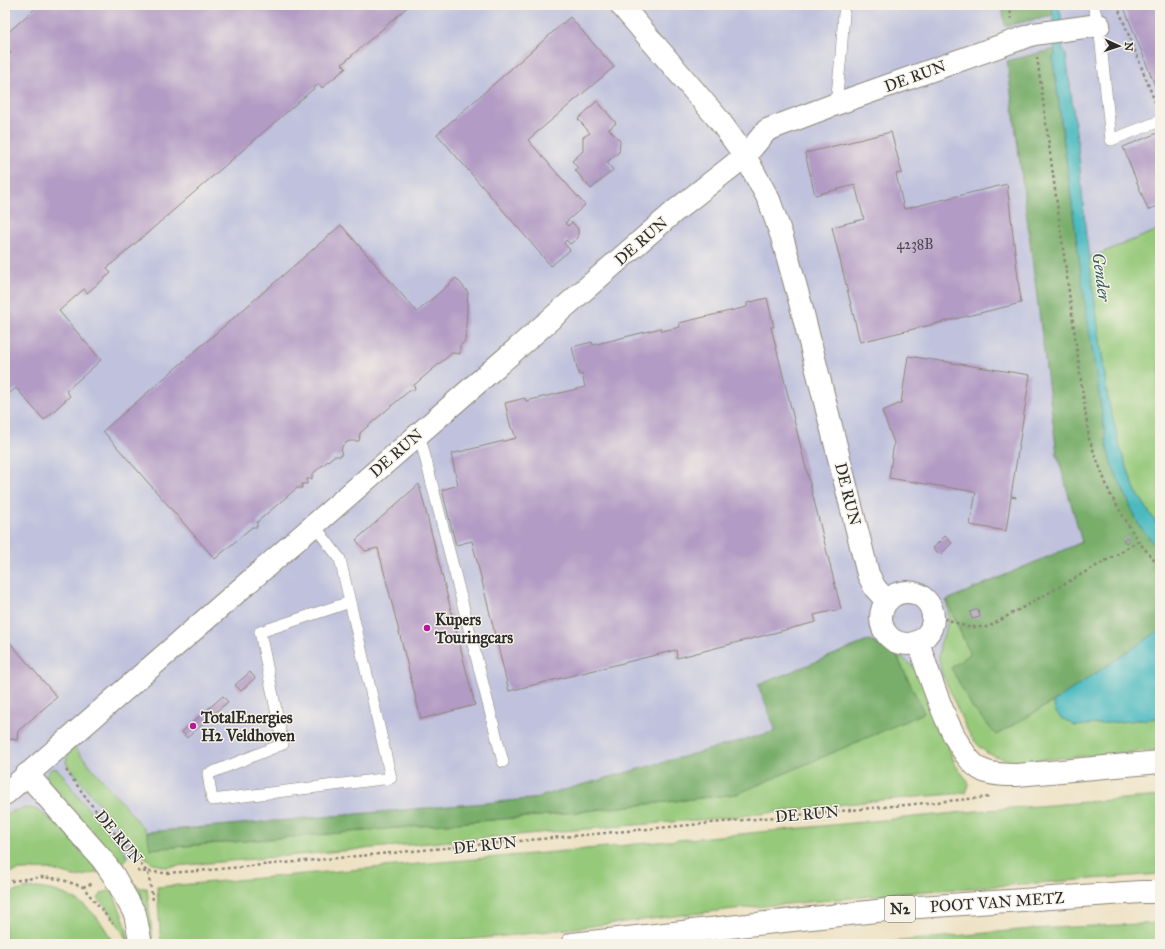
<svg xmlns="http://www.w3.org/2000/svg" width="1165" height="949" font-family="'IM FELL Great Primer',serif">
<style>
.industrial{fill:#c0c2dd}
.green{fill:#96c97a;stroke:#607a52}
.forest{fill:#78ad6a;stroke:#526c4a}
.water{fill:#4bbac0;stroke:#3b7276}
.building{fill:#b29bc4}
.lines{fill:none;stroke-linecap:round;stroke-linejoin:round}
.lane-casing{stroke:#8c8678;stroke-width:12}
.street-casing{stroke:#8c8678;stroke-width:24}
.secondary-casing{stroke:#8c8678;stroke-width:24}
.highway-casing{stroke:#8c8678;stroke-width:24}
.path{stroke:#8c8678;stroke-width:2.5;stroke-dasharray:3 3;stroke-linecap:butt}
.lane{stroke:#fff;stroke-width:11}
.street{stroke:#fff;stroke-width:22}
.secondary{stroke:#fff;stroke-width:22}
.highway{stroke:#fff;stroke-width:22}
.poi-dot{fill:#b5179e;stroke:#f7f3e8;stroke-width:1.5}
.labels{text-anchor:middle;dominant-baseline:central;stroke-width:3;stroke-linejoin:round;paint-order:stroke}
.number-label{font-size:14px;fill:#4d4751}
.shield{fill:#f7f3e8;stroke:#686764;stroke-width:1}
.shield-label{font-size:15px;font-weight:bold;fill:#2b2b2b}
.street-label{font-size:16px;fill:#2b2b2b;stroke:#f7f3e8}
.poi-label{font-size:16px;font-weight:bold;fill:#2b2b2b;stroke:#f7f3e8;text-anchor:start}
.water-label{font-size:17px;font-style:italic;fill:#365d5f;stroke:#f7f3e8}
</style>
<rect width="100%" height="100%" fill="#f7f3e8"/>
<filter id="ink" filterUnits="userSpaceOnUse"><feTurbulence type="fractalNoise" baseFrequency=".025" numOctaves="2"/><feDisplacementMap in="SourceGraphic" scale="8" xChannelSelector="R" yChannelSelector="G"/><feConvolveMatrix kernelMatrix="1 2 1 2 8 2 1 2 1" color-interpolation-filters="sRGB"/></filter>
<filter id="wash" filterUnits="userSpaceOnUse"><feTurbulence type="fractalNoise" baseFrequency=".012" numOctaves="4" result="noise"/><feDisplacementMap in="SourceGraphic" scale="16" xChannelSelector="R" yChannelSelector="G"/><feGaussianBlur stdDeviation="0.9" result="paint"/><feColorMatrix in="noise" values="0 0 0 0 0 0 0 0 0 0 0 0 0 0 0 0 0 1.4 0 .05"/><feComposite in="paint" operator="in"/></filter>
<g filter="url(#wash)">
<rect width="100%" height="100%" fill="#eee2c4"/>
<!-- industrial -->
<polygon class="industrial" points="5,5 1160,5 1160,588 925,686 742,808 5,867"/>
<!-- green -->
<g class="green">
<polygon points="1160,229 1160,529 1135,490 1120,448 1108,399 1089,258"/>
<polygon points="946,600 970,654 951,668 996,735 1053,702 1056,712 1075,726 1160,718 1160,750 1024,761 1009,761 987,753 979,746 971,737 964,724 941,671 939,659 940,645 946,630 949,616"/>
<polygon points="897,656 907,661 920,675 956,766 968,781 969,785 966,793 882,800 733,817 550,832 165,867 152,863 140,853 128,840 66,763 67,755 74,747 147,832 151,849 550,815 737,794 924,713"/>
<polygon points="52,768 57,769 63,775 78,797 125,852 127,858 124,862 119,865 47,780 47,774"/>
<polygon points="1160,796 1160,874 915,892 734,909 525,934 423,944 161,944 157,887 555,852 976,811"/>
<path d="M24,808C36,808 43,812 52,821L54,819L99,872L77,877L49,869L21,870L5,874V815L11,812Z"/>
<polygon points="131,882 141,888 147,888 153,944 151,944 143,909"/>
<path d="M38,888C74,892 99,911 113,944H5V894L24,889Z"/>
<path d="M112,890L124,920L130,944H128C120,926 111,912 98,899L102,893Z"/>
<polygon points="1160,923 1160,944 869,944 1030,929"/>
</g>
<!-- forest -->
<g class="forest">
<polygon points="1002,5 1051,5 1053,15 1005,26"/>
<path d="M1055,49V55L1053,58C1069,188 1087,317 1107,446L1111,463L1139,525L1160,551V630L1059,698L996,735L972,707L951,668L970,654L947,600L1082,542L1057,454L1007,61Z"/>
<polygon points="870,640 897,656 924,713 737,794 550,815 150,849 147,832 531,799 776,731 758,685"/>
</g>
<!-- water -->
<g class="water">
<polygon points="1051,5 1058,5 1061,14 1063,52 1066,54 1078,147 1086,235 1108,399 1120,448 1135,490 1160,529 1160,551 1139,525 1111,463 1107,446 1085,304 1053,58 1055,55 1053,15"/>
<polygon points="1160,630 1160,718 1075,726 1060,717 1056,712 1053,702"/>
</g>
<g id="blocks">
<!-- building -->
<g class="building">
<polygon points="39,5 410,5 342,64 346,68 322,88 319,84 107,268 111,273 87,293 84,289 59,311 101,360 66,391 70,396 44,420 16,388 6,396 7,398 6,399 5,397 5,58 11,53 5,46 5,35"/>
<polygon points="1123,5 1160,5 1160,98"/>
<polygon points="570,17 614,67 528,140 585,205 565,223 568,226 572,222 578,229 578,238 570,244 566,240 564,243 570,250 551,266 437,134"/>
<polygon points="597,101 616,123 609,129 620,141 619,152 607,162 613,170 591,189 575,170 578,168 572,161 583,151 583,137 590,133 578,119"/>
<polygon points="891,132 902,173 896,174 904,209 1007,184 1021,303 860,342 832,227 864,219 855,185 815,195 805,153"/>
<polygon points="1160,132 1160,205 1148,210 1123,147"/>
<polygon points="341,225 417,312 456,278 468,292 465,341 460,346 460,354 452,353 414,385 415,390 410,390 360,433 359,441 349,441 342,446 341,456 334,456 312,474 312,479 307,479 307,484 302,484 302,488 297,488 257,522 257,527 252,527 215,559 103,431"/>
<polygon points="767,298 774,327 771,327 841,609 814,615 816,622 677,658 676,650 509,691 472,541 456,545 442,490 458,485 451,454 516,438 513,430 511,428 505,403 525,398 526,401 585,387 582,374 579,375 572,347 592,342 593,345 661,328 662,331 680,327 679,323 747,307 747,303"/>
<polygon points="908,356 1030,375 1011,496 1016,497 1016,498 1011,497 1006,531 970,525 976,492 889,478 894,443 882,411 901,403"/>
<polygon points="419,484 475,705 421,719 378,548 365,551 356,540"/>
<polygon points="945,536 952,543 940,555 933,548"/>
<polygon points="1127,537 1129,540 1126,543 1123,540"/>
<polygon points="978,609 980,617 972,619 970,612"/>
<polygon points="5,637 57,697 18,731 17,740 9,739 5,743"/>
<polygon points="250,672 255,678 241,691 235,685"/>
<polygon points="223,696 228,702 213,714 208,709"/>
<polygon points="203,713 208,719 187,738 182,732"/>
</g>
</g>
</g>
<g filter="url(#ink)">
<use href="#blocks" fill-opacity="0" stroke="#8c8678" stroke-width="1"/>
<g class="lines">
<!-- lane casing -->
<g class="lane-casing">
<g id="lane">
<polyline points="1093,5 1099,25 1111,140 1160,121"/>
<polyline points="5,6 6,5"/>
<polyline points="836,104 841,55 844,13"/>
<polyline points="419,433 503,762"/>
<polyline points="314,525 340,559 391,778 212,800 208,774 283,744 260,632 350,602"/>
</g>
</g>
<!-- street casing -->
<g class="street-casing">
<g id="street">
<circle cx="907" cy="618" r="26"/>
<polyline points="887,601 875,588 868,574 800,302 782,237 769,200 745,156 767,130 836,104 1034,34 1099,25"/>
<path d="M918,642C929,673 954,759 984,771C994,775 1006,775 1017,775L1160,762"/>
<polyline points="27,774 102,859 114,876 135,914 141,944"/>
</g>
</g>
<!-- secondary casing -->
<g class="secondary-casing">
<polyline id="secondary" points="5,794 675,211 745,156 719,120 621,5"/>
</g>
<!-- highway casing -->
<g class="highway-casing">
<polyline id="highway" points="572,944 904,908 1141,892 1160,892"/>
</g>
<!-- path -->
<g class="path">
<polyline points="1010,5 1011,19"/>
<polyline points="1117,5 1157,107"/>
<polyline points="1037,57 1089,439 1110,494 1138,541 1160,567"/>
<polyline points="933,614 967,627 988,627 1121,552 1138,541"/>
<polyline points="66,770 93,807 148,873 153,900"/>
<polyline points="137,871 165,873 198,871 990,797"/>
<polyline points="5,882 41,877 60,879 83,887 113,924"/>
<polyline points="83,887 94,883"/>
</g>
<!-- lane -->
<use href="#lane" class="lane"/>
<!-- street -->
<use href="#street" class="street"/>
<!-- secondary -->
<use href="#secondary" class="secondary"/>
<!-- highway -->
<use href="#highway" class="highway"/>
</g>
</g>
<!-- markers -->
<g class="poi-dot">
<circle cx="427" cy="628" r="4"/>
<circle cx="193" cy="726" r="4"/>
</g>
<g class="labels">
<!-- number labels -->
<g class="number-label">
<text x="915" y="244">4238B</text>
</g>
<!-- shield labels -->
<rect class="shield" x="885" y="896" width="30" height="26" rx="3"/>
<g class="shield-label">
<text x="900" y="909">N2</text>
</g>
<!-- street labels -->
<g class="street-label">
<text transform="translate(915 76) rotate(-20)">DE RUN</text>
<text transform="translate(641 241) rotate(-41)">DE RUN</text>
<text transform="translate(396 453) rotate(-41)">DE RUN</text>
<text transform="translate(848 494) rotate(76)">DE RUN</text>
<text transform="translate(807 814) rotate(-5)">DE RUN</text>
<text transform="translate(119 837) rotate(50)">DE RUN</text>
<text transform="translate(485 845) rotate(-6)">DE RUN</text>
<text transform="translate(997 902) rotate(-4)">POOT VAN METZ</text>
</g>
<!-- poi labels -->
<g class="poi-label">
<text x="435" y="619">Kupers<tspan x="435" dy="18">Touringcars</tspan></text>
<text x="201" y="717">TotalEnergies<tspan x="201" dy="18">H2 Veldhoven</tspan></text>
</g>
<!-- water labels -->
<g class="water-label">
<text transform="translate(1101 277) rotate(82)">Gender</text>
</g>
</g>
<!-- margin -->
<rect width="1165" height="949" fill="none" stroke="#f7f3e8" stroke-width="20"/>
<!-- north arrow -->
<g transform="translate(1119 46) rotate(93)" stroke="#f7f3e8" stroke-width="3" paint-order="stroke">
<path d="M0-3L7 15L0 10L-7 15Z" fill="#2b2b2b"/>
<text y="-6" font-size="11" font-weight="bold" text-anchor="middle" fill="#2b2b2b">N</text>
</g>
</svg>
